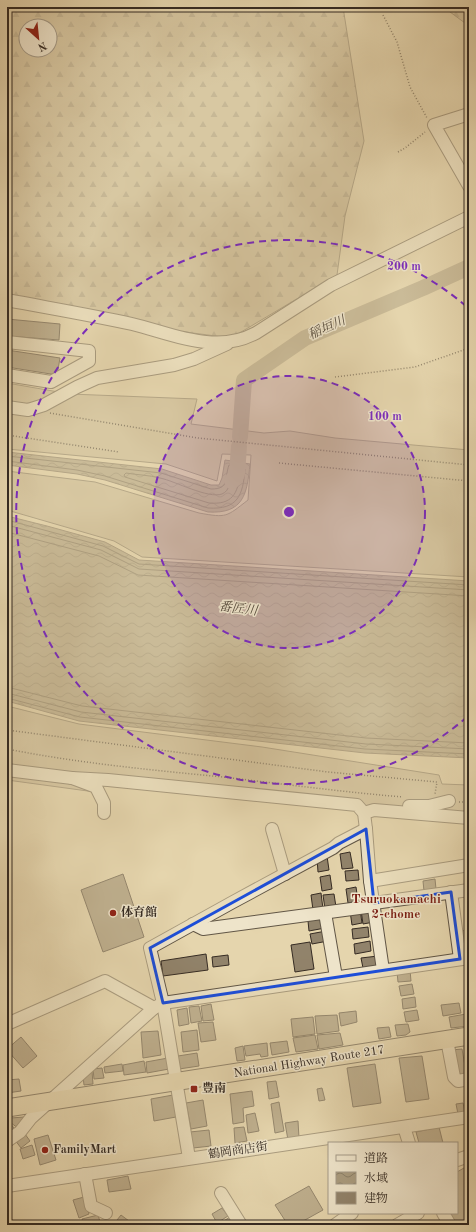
<svg xmlns="http://www.w3.org/2000/svg" width="476" height="1232" font-family="'Old Standard TT','Noto Serif JP',serif">
<style>
.grass{fill:#c7b896;stroke:#7e725c}
.forest{fill:url(#forest-firs);stroke:#7e725c;fill-rule:evenodd}
.water{fill:url(#water-waves);stroke:#7b6e5a}
.lines{fill:none;stroke-linecap:round;stroke-linejoin:round}
.shore{stroke:#6f6350;stroke-width:1}
.river{stroke:#a99b7e;stroke-width:16}
.building{fill:#91836b;stroke:#352b23}
.minor-casing{stroke:#615646;stroke-width:14}
.highway-casing{stroke:#352b23;stroke-width:19}
.path{stroke:#352b23;stroke-width:1.5;stroke-dasharray:1 2;stroke-linecap:butt}
.minor{stroke:#eee4ca;stroke-width:12}
.highway{stroke:#e5d5ad;stroke-width:17}
.marked{fill:none;stroke:#1d4ed8;stroke-width:3;stroke-linejoin:round}
.ring{fill:none;stroke:#7b2cbf;stroke-width:2;stroke-dasharray:7 5}
.poi-dot{fill:#8f2418;stroke:#eee4ca;stroke-width:1.5}
.labels{text-anchor:middle;dominant-baseline:central;stroke-width:3;stroke-linejoin:round;paint-order:stroke}
.poi-label{font-size:12px;font-weight:bold;fill:#352b23;stroke:#eee4ca;text-anchor:start}
.street-label{font-size:12px;fill:#352b23;stroke:#eee4ca}
.water-label{font-size:13px;font-style:italic;fill:#584d3e;stroke:#eee4ca}
.neighbourhood-label{font-size:13px;font-weight:bold;fill:#7a1f14;stroke:#eee4ca}
.centre{fill:#7b2cbf;stroke:#eee4ca;stroke-width:2}
.ring-label{font-size:12px;text-anchor:middle;font-weight:bold;fill:#7b2cbf;stroke:#eee4ca;stroke-width:3;stroke-linejoin:round;paint-order:stroke}
</style>
<defs>
<pattern id="forest-firs" width="22" height="20" patternUnits="userSpaceOnUse"><rect width="22" height="20" fill="#c7b896"/><path d="M5 1l3.5 6h-7zM16 11l3.5 6h-7z" fill="#a2967a"/></pattern>
<pattern id="water-waves" width="16" height="10" patternUnits="userSpaceOnUse"><rect width="16" height="10" fill="#a99b7e"/><path d="M0 5q4-4 8 0t8 0" fill="none" stroke="#8a7f67"/></pattern>
</defs>
<rect width="100%" height="100%" fill="#e5d5ad"/>
<filter id="stains"><feTurbulence type="fractalNoise" baseFrequency=".005" numOctaves="4"/><feColorMatrix values="0 0 0 0 .2 0 0 0 0 .09 0 0 0 0 .02 0 0 0 .5 -.17"/></filter>
<radialGradient id="worn" r=".72"><stop offset=".6" stop-color="#630" stop-opacity="0"/><stop offset="1" stop-color="#630" stop-opacity=".3"/></radialGradient>
<!-- grass -->
<g class="grass">
<path d="M7,383L70,394L197,399L191,424L264,433L290,431L335,438L469,450V577L142,557L114,541L7,510V471L95,482L199,513C227,518 226,517 248,500L251,455L222,454L217,481L166,464L7,449Z"/>
<polygon points="7,706 79,724 262,747 439,775 442,784 469,785 469,817 107,777 7,764"/>
<polygon points="7,774 69,782 95,792 7,780"/>
</g>
<!-- forest -->
<g class="forest">
<path d="M7,7H343L364,141L345,216L337,275L231,338L170,330L7,294ZM26,26H50V50H26Z"/>
<polygon points="442,7 469,7 469,26 446,9"/>
</g>
<!-- water -->
<g class="water">
<path d="M7,452L162,469L211,485H219L222,478L225,460L250,464C247,494 244,514 208,512L105,480L77,474L7,465Z"/>
<polygon points="7,516 47,526 105,542 139,560 469,581 469,758 365,753 79,721 7,701"/>
</g>
<g class="lines">
<!-- shore -->
<g class="shore">
<path d="M7,456L161,473L211,489C230,489 224,479 229,465L243,467L245,469C243,495 238,510 208,508L105,476L77,470L7,461"/>
<path d="M234,471H238L240,473C238,494 232,505 209,503L125,477L124,475L126,473C137,475 149,475 160,478C175,481 208,499 222,494C230,491 231,479 232,472Z"/>
<polyline points="7,520 103,546 139,564 469,585"/>
<polyline points="7,525 101,550 139,569 469,590"/>
<polyline points="7,532 99,556 138,575 469,596"/>
<polyline points="7,687 82,706 366,738 469,743"/>
<polyline points="7,693 81,712 366,744 469,749"/>
<polyline points="7,698 80,717 365,749 469,754"/>
</g>
<!-- river -->
<g class="river">
<polyline points="240,437 244,380 305,338 423,288 469,267"/>
<polyline points="232,481 237,474 239,446"/>
</g>
</g>
<!-- building -->
<g class="building">
<polygon points="7,319 60,324 59,340 7,336"/>
<polygon points="7,350 60,358 57,375 7,367"/>
<polygon points="350,852 353,868 342,869 340,854"/>
<polygon points="327,856 329,870 318,872 317,858"/>
<polygon points="358,870 359,880 346,881 345,871"/>
<polygon points="123,874 144,937 103,952 81,890"/>
<polygon points="330,875 332,889 322,891 320,877"/>
<polygon points="435,879 436,889 424,891 423,881"/>
<polygon points="356,887 358,901 348,903 346,889"/>
<polygon points="321,893 323,909 313,910 311,895"/>
<polygon points="334,894 336,907 325,909 323,895"/>
<polygon points="372,908 374,922 363,924 361,910"/>
<polygon points="360,909 362,923 352,925 350,911"/>
<polygon points="324,918 325,928 309,931 308,921"/>
<polygon points="368,927 369,937 353,939 352,929"/>
<polygon points="469,930 469,940 462,941 460,931"/>
<polygon points="326,931 328,941 312,944 310,934"/>
<polygon points="370,941 371,951 355,954 354,944"/>
<polygon points="310,942 314,969 295,972 291,945"/>
<polygon points="469,943 469,953 464,954 462,944"/>
<polygon points="206,954 208,970 163,976 161,961"/>
<polygon points="228,955 229,965 213,967 212,957"/>
<polygon points="378,956 379,966 363,968 361,958"/>
<polygon points="410,970 411,981 398,982 397,972"/>
<polygon points="412,984 414,994 401,996 399,986"/>
<polygon points="415,997 416,1007 403,1009 402,999"/>
<polygon points="459,1003 461,1013 443,1016 441,1005"/>
<polygon points="211,1004 214,1020 203,1021 201,1006"/>
<polygon points="199,1006 202,1021 191,1023 189,1007"/>
<polygon points="187,1008 189,1024 179,1026 177,1010"/>
<polygon points="417,1010 419,1020 406,1022 404,1012"/>
<polygon points="356,1011 357,1022 341,1026 339,1013"/>
<polygon points="466,1014 469,1026 451,1028 449,1017"/>
<polygon points="337,1015 339,1031 317,1034 315,1016"/>
<polygon points="313,1017 315,1034 293,1037 291,1019"/>
<polygon points="213,1022 216,1040 201,1042 198,1023"/>
<polygon points="408,1024 410,1032 406,1035 397,1036 395,1025"/>
<polygon points="389,1027 391,1037 379,1039 377,1028"/>
<polygon points="197,1030 199,1050 183,1052 181,1032"/>
<polygon points="158,1031 161,1055 143,1058 141,1032"/>
<polygon points="340,1033 343,1045 319,1049 317,1035"/>
<polygon points="315,1035 318,1049 296,1052 293,1038"/>
<polygon points="21,1037 37,1056 23,1068 7,1050 7,1049"/>
<polygon points="287,1041 289,1052 272,1055 270,1043"/>
<polygon points="267,1043 268,1056 261,1057 260,1054 246,1056 244,1046"/>
<polygon points="243,1046 245,1060 237,1061 235,1048"/>
<polygon points="462,1049 467,1078 460,1079 460,1073 456,1074 451,1050"/>
<polygon points="197,1053 199,1066 179,1069 178,1056"/>
<polygon points="422,1056 429,1099 406,1102 399,1058"/>
<polygon points="168,1058 169,1069 147,1073 146,1062"/>
<polygon points="144,1061 146,1072 124,1075 123,1065"/>
<polygon points="122,1064 123,1071 105,1073 104,1067"/>
<polygon points="375,1064 381,1103 353,1107 347,1068"/>
<polygon points="102,1068 104,1078 94,1079 93,1069"/>
<polygon points="92,1071 93,1084 84,1085 83,1076"/>
<polygon points="19,1079 21,1091 7,1093 7,1080"/>
<polygon points="276,1081 279,1097 269,1099 267,1082"/>
<polygon points="322,1088 325,1100 319,1101 317,1089"/>
<polygon points="252,1091 254,1106 243,1108 244,1122 233,1124 230,1094"/>
<polygon points="173,1095 176,1117 154,1121 151,1099"/>
<polygon points="203,1100 207,1126 191,1129 186,1103"/>
<polygon points="279,1102 284,1131 275,1133 271,1104"/>
<polygon points="463,1103 465,1113 458,1114 456,1104"/>
<polygon points="255,1113 259,1131 248,1133 246,1115"/>
<polygon points="24,1117 25,1122 18,1128 11,1123 11,1118"/>
<polygon points="8,1121 15,1129 8,1135 7,1133"/>
<polygon points="298,1121 299,1138 288,1140 285,1123"/>
<polygon points="244,1127 247,1141 235,1143 234,1128"/>
<polygon points="439,1127 443,1143 419,1143 416,1132"/>
<polygon points="209,1130 211,1146 193,1148 190,1132"/>
<polygon points="25,1134 30,1141 21,1148 15,1140"/>
<polygon points="48,1135 56,1160 40,1165 34,1139"/>
<polygon points="32,1145 35,1155 23,1159 20,1149"/>
<polygon points="469,1165 469,1225 456,1225 449,1213 457,1213 457,1172"/>
<polygon points="128,1176 131,1189 109,1192 107,1180"/>
<polygon points="309,1186 323,1210 296,1225 288,1225 275,1205"/>
<polygon points="84,1197 89,1214 79,1218 73,1200"/>
<polygon points="222,1208 228,1216 217,1223 212,1214"/>
<polygon points="7,1213 13,1221 8,1225 7,1225"/>
<polygon points="98,1215 101,1225 84,1225 82,1219"/>
<polygon points="121,1215 133,1224 132,1225 113,1225"/>
<polygon points="230,1217 234,1225 220,1225 219,1224"/>
</g>
<g class="lines">
<!-- minor casing -->
<g class="minor-casing">
<g id="minor">
<polyline points="469,114 434,125 469,186"/>
<path d="M7,300C49,308 91,315 132,324C157,330 181,340 206,342C224,344 241,341 256,333L331,285L469,217"/>
<polyline points="7,342 89,351 89,361 51,382 7,375"/>
<polyline points="7,407 28,410 44,405 77,387 97,378 174,365 194,359 227,344"/>
<polyline points="7,770 72,778 96,787 104,803 104,813"/>
<polyline points="72,778 108,780 357,805 364,813 366,829"/>
<polyline points="409,806 429,806 449,801"/>
<polyline points="364,813 374,810 469,818"/>
<polyline points="272,829 285,874"/>
<polyline points="370,881 469,865"/>
<polyline points="451,892 460,959"/>
<polyline points="374,903 469,890"/>
<polyline points="325,913 336,977"/>
<polyline points="193,924 203,929 374,906"/>
<polyline points="7,1024 105,981 154,1008"/>
<polyline points="447,1040 454,1077 458,1081 469,1079"/>
<polyline points="404,1127 409,1143"/>
<polyline points="7,1141 20,1132 31,1118 154,1008 163,1003 469,958"/>
<polyline points="189,1158 163,1003 150,948 233,902 333,848 339,843 366,829 370,881 383,970"/>
<polyline points="457,1160 469,1156"/>
<polyline points="85,1174 91,1206 106,1213"/>
<polyline points="7,1186 469,1117"/>
<polyline points="221,1193 241,1225"/>
<polyline points="443,1213 450,1225"/>
<polyline points="335,1225 352,1213"/>
<polyline points="397,1225 418,1213"/>
</g>
</g>
<!-- highway casing -->
<g class="highway-casing">
<polyline id="highway" points="7,1108 469,1036"/>
</g>
<!-- path -->
<g class="path">
<polyline points="383,15 397,42 410,87 427,118"/>
<polyline points="398,152 405,148 425,132"/>
<polyline points="335,377 415,367 469,348"/>
<polyline points="50,413 198,438 469,465"/>
<polyline points="7,435 119,452"/>
<polyline points="279,463 469,481"/>
<polyline points="7,730 328,772 437,782 435,794"/>
<path d="M7,749C78,763 151,770 223,777C283,784 343,792 403,797"/>
<polyline points="459,802 469,802"/>
</g>
<!-- minor -->
<use href="#minor" class="minor"/>
<!-- highway -->
<use href="#highway" class="highway"/>
</g>
<!-- marked area -->
<path d="M0 0H476V1232H0ZM366,829L374,903L451,892L460,959L163,1003L150,948Z" fill="#e5d5ad" fill-opacity=".55" fill-rule="evenodd"/>
<path class="marked" d="M366,829L374,903L451,892L460,959L163,1003L150,948Z"/>
<!-- distance rings -->
<circle cx="289" cy="512" r="136" fill="#7b2cbf" fill-opacity=".12"/>
<g class="ring">
<circle cx="289" cy="512" r="136"/>
<path d="M467 717A272 272 0 1 1 467 307"/>
</g>
<!-- markers -->
<g class="poi-dot">
<circle cx="113" cy="913" r="4"/>
<rect x="190" y="1085" width="8" height="8" rx="2"/>
<circle cx="45" cy="1150" r="4"/>
</g>
<g class="labels">
<!-- poi labels -->
<g class="poi-label">
<text x="121" y="913">体育館</text>
<text x="202" y="1089">豊南</text>
<text x="53" y="1150">FamilyMart</text>
</g>
<!-- street labels -->
<g class="street-label">
<text transform="translate(309 1062) rotate(-9)">National Highway Route 217</text>
<text transform="translate(238 1151) rotate(-8)">鶴岡商店街</text>
</g>
<!-- water labels -->
<g class="water-label">
<text transform="translate(327 328) rotate(-24)">稲垣川</text>
<text transform="translate(238 609) rotate(7)">番匠川</text>
</g>
<!-- neighbourhood labels -->
<g class="neighbourhood-label">
<text x="396" y="899">Tsuruokamachi<tspan x="396" dy="15">2-chome</tspan></text>
</g>
</g>
<circle cx="289" cy="512" r="6" class="centre"/>
<g class="ring-label">
<text x="404" y="270">200 m</text>
<text x="385" y="420">100 m</text>
</g>
<!-- margin -->
<rect width="476" height="1232" fill="none" stroke="#e5d5ad" stroke-width="24"/>
<rect x="8" y="8" width="460" height="1216" fill="none" stroke="#352b23" stroke-width="2"/>
<rect x="12" y="12" width="452" height="1208" fill="none" stroke="#352b23"/>
<!-- legend -->
<rect x="328" y="1142" width="130" height="72" fill="#eee4ca" stroke="#a49a87"/>
<rect x="336" y="1155" width="20" height="6" fill="#eee4ca" stroke="#a49a87"/>
<text x="364" y="1162" font-size="12" fill="#352b23">道路</text>
<rect x="336" y="1172" width="20" height="12" fill="url(#water-waves)" stroke="#a49a87"/>
<text x="364" y="1182" font-size="12" fill="#352b23">水域</text>
<rect x="336" y="1192" width="20" height="12" fill="#91836b" stroke="#a49a87"/>
<text x="364" y="1202" font-size="12" fill="#352b23">建物</text>
<!-- north arrow -->
<g transform="translate(38 38) rotate(153)"><circle r="19" fill="#eee4ca" stroke="#a49a87"/>
<path d="M0-3L7 15L0 10L-7 15Z" fill="#8f2418"/>
<text y="-6" font-size="11" font-weight="bold" text-anchor="middle" fill="#352b23">N</text>
</g>
<rect width="100%" height="100%" filter="url(#stains)"/>
<rect width="100%" height="100%" fill="url(#worn)"/>
</svg>
